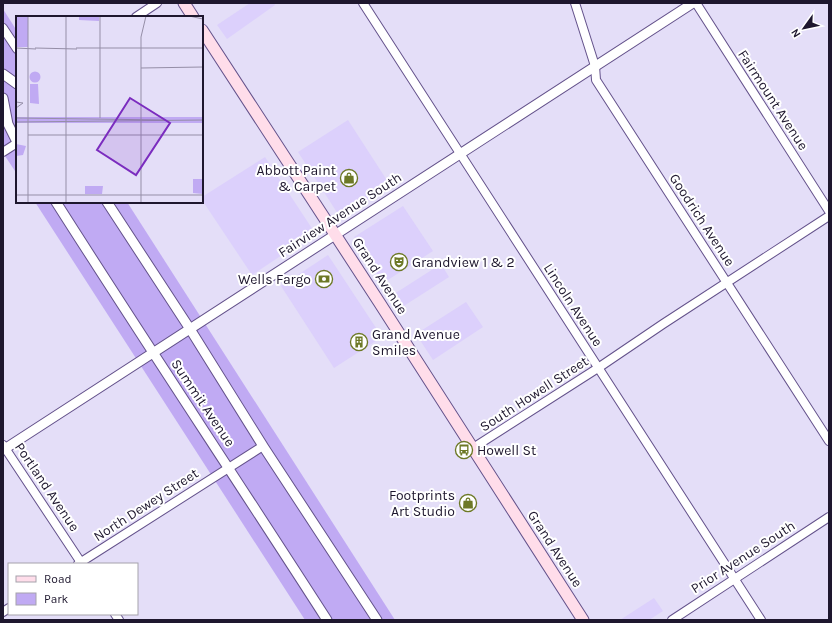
<svg xmlns="http://www.w3.org/2000/svg" width="832" height="623" font-family="Karla,sans-serif">
<style>
.built{fill:#dcd0fc}
.green{fill:#c0aaf3}
.lines{fill:none;stroke-linecap:round;stroke-linejoin:round}
.minor-casing{stroke:#64528b;stroke-width:10}
.tertiary-casing{stroke:#64528b;stroke-width:11}
.secondary-casing{stroke:#64528b;stroke-width:13}
.minor{stroke:#fff;stroke-width:8}
.tertiary{stroke:#fff;stroke-width:9}
.secondary{stroke:#ffddea;stroke-width:11}
.labels{text-anchor:middle;dominant-baseline:central;stroke-width:4;stroke-linejoin:round;paint-order:stroke}
.street-label{font-size:14px;fill:#1e172e;stroke:#fff}
.poi-label{font-size:14px;fill:#1e172e;stroke:#fff;text-anchor:end}
.inset-road{fill:none;stroke:#958ea7;stroke-width:1}
.view{fill:#7b2cbf;fill-opacity:0.15;stroke:#7b2cbf;stroke-width:2}
.inset-edge{fill:none;stroke:#1e172e;stroke-width:2}
</style>
<rect width="100%" height="100%" fill="#e4def8"/>
<!-- built -->
<g class="built">
<polygon points="250,3 274,3 275,5 227,39 217,25"/>
<polygon points="348,120 390,185 340,217 298,152"/>
<polygon points="265,157 315,233 252,275 202,200 202,197"/>
<polygon points="403,206 433,251 383,283 354,237"/>
<polygon points="328,255 382,337 334,368 281,286"/>
<polygon points="441,264 449,277 399,309 391,296"/>
<polygon points="466,302 483,327 433,360 416,334"/>
<polygon points="654,598 663,611 649,620 620,620"/>
</g>
<!-- green -->
<g class="green">
<polygon points="3,9 17,31 17,174 3,153"/>
<polygon points="35,202 127,202 395,620 305,620"/>
</g>
<g class="lines">
<!-- minor casing -->
<g class="minor-casing">
<g id="minor">
<polyline points="363,3 761,620"/>
<polyline points="575,3 595,66 596,80 829,441"/>
<polyline points="696,3 829,211"/>
<polyline points="136,17 157,3"/>
<polyline points="3,28 17,49"/>
<polyline points="3,152 17,143"/>
<polyline points="3,445 82,564"/>
<polyline points="473,448 598,368 663,324 829,216"/>
<polyline points="78,564 263,446"/>
<polyline points="3,612 9,608"/>
<polyline points="115,614 119,620"/>
<polyline points="672,620 829,517"/>
</g>
</g>
<!-- tertiary casing -->
<g class="tertiary-casing">
<g id="tertiary">
<polyline points="3,74 17,84"/>
<polyline points="3,98 8,124 17,142"/>
<path d="M56,202C145,342 237,480 327,620"/>
<polyline points="107,202 190,329 263,446 377,620"/>
<polyline points="3,450 693,3"/>
</g>
</g>
<!-- secondary casing -->
<g class="secondary-casing">
<g id="secondary">
<polyline points="184,3 193,17"/>
<polyline points="202,30 379,302 583,620"/>
</g>
</g>
<!-- minor -->
<use href="#minor" class="minor"/>
<!-- tertiary -->
<use href="#tertiary" class="tertiary"/>
<!-- secondary -->
<use href="#secondary" class="secondary"/>
</g>
<!-- icons -->
<defs>
<g id="shop-ring" transform="scale(0.9)"><circle r="9.5" fill="#fff" stroke="#6d7926" stroke-width="1.5"/><path d="M-5-2.5h2.3a2.7 3.5 0 0 1 5.4 0H5L5.5 6h-11ZM-1.5-2.5h3a1.5 2.3 0 0 0-3 0Z" fill="#6d7926"/></g>
<g id="theatre-ring" transform="scale(0.9)"><circle r="9.5" fill="#fff" stroke="#6d7926" stroke-width="1.5"/><path d="M-5-5.5Q0-4 5-5.5V0Q5 5 0 6Q-5 5-5 0ZM-3.3-2.5H-1v1.5H-3.3ZM1-2.5H3.3v1.5H1ZM-2.8 1Q0 5.5 2.8 1Z" fill="#6d7926"/></g>
<g id="bank-ring" transform="scale(0.9)"><circle r="9.5" fill="#fff" stroke="#6d7926" stroke-width="1.5"/><path d="M-6-4H6V4H-6ZM0-2.3a2.3 2.3 0 1 0 0 4.6a2.3 2.3 0 1 0 0-4.6Z" fill="#6d7926"/></g>
<g id="building-ring" transform="scale(0.9)"><circle r="9.5" fill="#fff" stroke="#6d7926" stroke-width="1.5"/><path d="M-4-6H4V6H1V3H-1V6H-4ZM-2.5-4.3h1.7v1.8h-1.7ZM.8-4.3h1.7v1.8H.8ZM-2.5-1h1.7V.8h-1.7ZM.8-1h1.7V.8H.8Z" fill="#6d7926"/></g>
<g id="bus-ring" transform="scale(0.9)"><circle r="9.5" fill="#fff" stroke="#6d7926" stroke-width="1.5"/><path d="M-5-6H5V4H4V6H2V4H-2V6H-4V4H-5ZM-3.5-4V0h7V-4ZM-3.5 1.2v1.5H-2V1.2ZM2 1.2v1.5H3.5V1.2Z" fill="#6d7926"/></g>
</defs>
<g fill-rule="evenodd">
<use href="#shop-ring" x="349" y="178"/>
<use href="#theatre-ring" x="399" y="262"/>
<use href="#bank-ring" x="324" y="279"/>
<use href="#building-ring" x="359" y="342"/>
<use href="#bus-ring" x="464" y="450"/>
<use href="#shop-ring" x="468" y="503"/>
</g>
<g class="labels">
<!-- street labels -->
<g class="street-label">
<text transform="translate(773 100) rotate(57)">Fairmount Avenue</text>
<text transform="translate(340 215) rotate(-33)">Fairview Avenue South</text>
<text transform="translate(702 220) rotate(57)">Goodrich Avenue</text>
<text transform="translate(380 276) rotate(57)">Grand Avenue</text>
<text transform="translate(573 305) rotate(57)">Lincoln Avenue</text>
<text transform="translate(534 394) rotate(-33)">South Howell Street</text>
<text transform="translate(203 403) rotate(56)">Summit Avenue</text>
<text transform="translate(47 487) rotate(56)">Portland Avenue</text>
<text transform="translate(146 505) rotate(-33)">North Dewey Street</text>
<text transform="translate(555 549) rotate(57)">Grand Avenue</text>
<text transform="translate(743 557) rotate(-33)">Prior Avenue South</text>
</g>
<!-- poi labels -->
<g class="poi-label">
<text x="336" y="170">Abbott Paint<tspan x="336" dy="16">&amp; Carpet</tspan></text>
<text x="412" y="262" text-anchor="start">Grandview 1 &amp; 2</text>
<text x="311" y="279">Wells Fargo</text>
<text x="372" y="334" text-anchor="start">Grand Avenue<tspan x="372" dy="16">Smiles</tspan></text>
<text x="477" y="450" text-anchor="start">Howell St</text>
<text x="455" y="495">Footprints<tspan x="455" dy="16">Art Studio</tspan></text>
</g>
</g>
<!-- overview -->
<g transform="translate(16 16)">
<rect width="187" height="187" fill="#e4def8"/>
<path d="M0,0H12V31H0ZM63,0H83V5L63,4ZM13.5 61a5.5 5.5 0 1 1 11 0a5.5 5.5 0 1 1-11 0ZM14,68H22L23,88L14,87ZM0,101H187V107H0ZM0,128L10,130L7,139L0,140ZM177,163H187V178L177,177ZM69,170H87L86,178H69Z" fill="#c0aaf3"/>
<path class="inset-road" d="M173,0L187,3M0,32L20,33M19,32L61,33M60,32H187M125,52L187,51M0,86L7,87L0,92M0,102L148,104M84,102V0M0,106L187,104M12,119H187M0,179H187M12,187V0M50,187V0M125,187V21L130,0"/>
<path class="view" d="M114,82L154,107L120,159L81,134Z"/>
<rect width="187" height="187" class="inset-edge"/>
</g>
<!-- border -->
<rect width="832" height="623" fill="none" stroke="#1e172e" stroke-width="8"/>
<!-- legend -->
<rect x="8" y="563" width="130" height="52" fill="#ffffff" stroke="#a5a2ab"/>
<rect x="16" y="576" width="20" height="6" fill="#ffddea" stroke="#a5a2ab"/>
<text x="44" y="583" font-size="12" fill="#1e172e">Road</text>
<rect x="16" y="593" width="20" height="12" fill="#c0aaf3" stroke="#a5a2ab"/>
<text x="44" y="603" font-size="12" fill="#1e172e">Park</text>
<!-- north arrow -->
<g transform="translate(804 28) rotate(237)" stroke="#ffffff" stroke-width="3" paint-order="stroke">
<path d="M0-3L7 15L0 10L-7 15Z" fill="#1e172e"/>
<text y="-6" font-size="11" font-weight="bold" text-anchor="middle" fill="#1e172e">N</text>
</g>
</svg>
